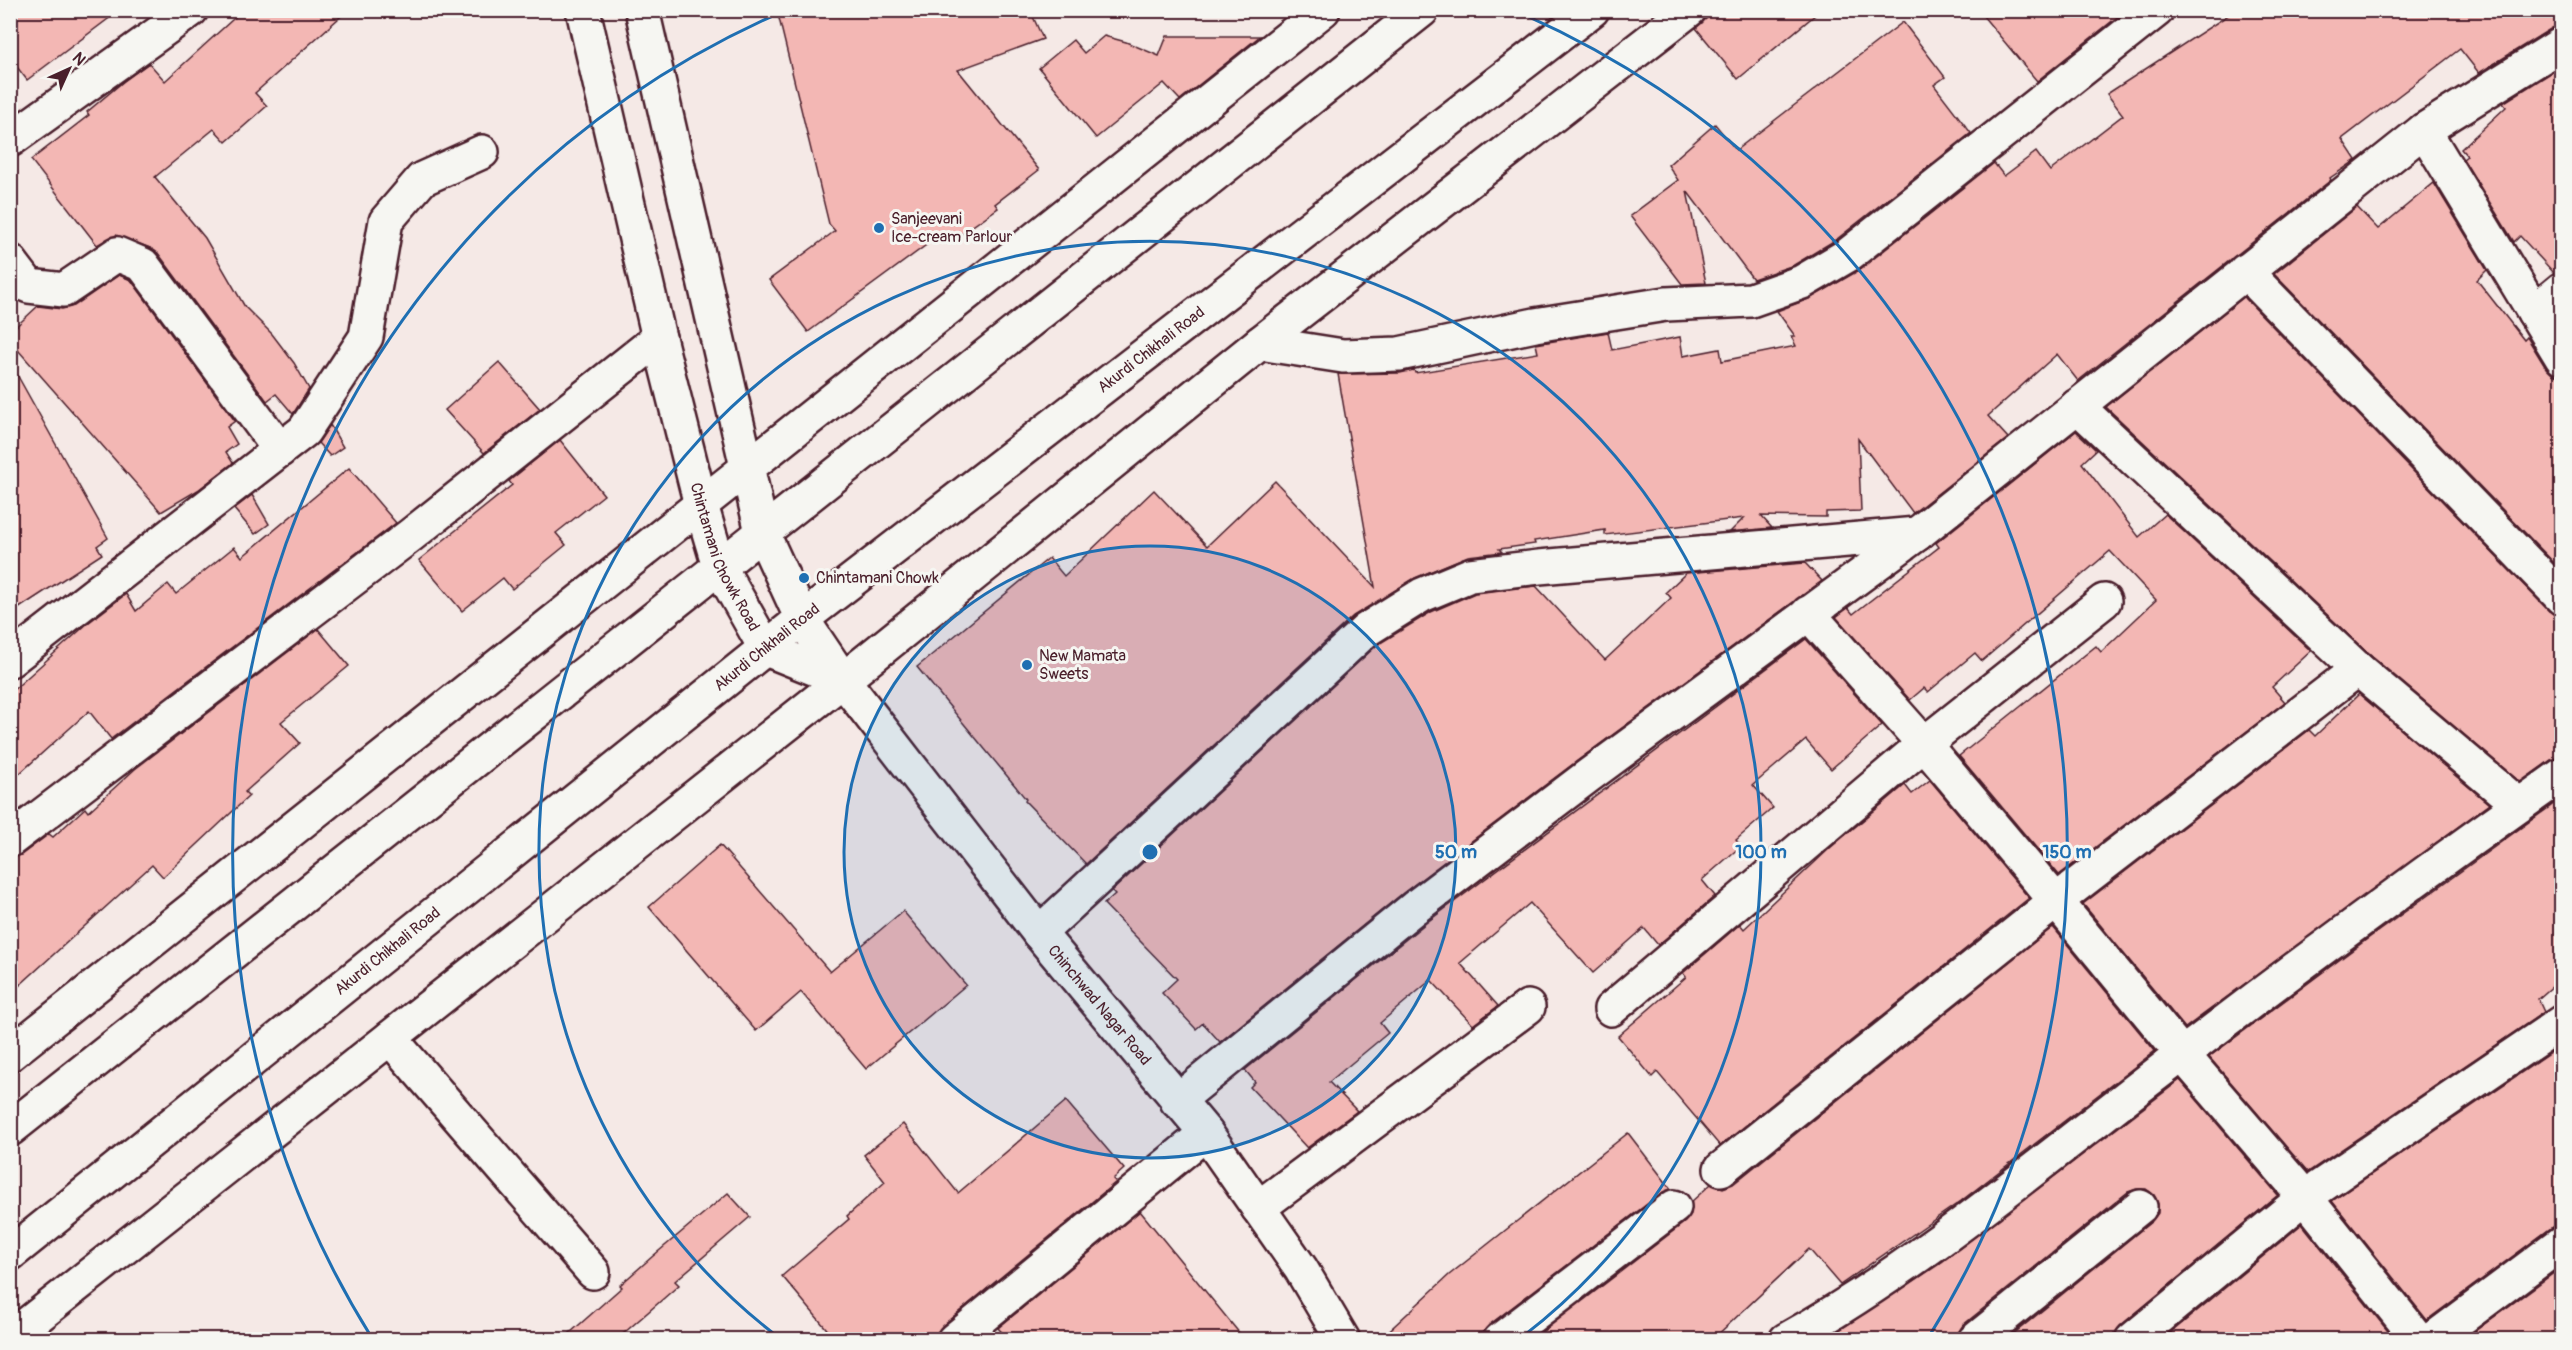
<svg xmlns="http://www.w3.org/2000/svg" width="2572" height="1350" font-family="Pangolin,sans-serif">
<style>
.building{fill:#f3b7b4;stroke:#4a1f2b;stroke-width:1.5}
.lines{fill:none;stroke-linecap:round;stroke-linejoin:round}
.minor-casing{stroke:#4a1f2b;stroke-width:38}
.major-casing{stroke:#4a1f2b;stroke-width:38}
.minor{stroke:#f6f6f2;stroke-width:33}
.major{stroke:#f6f6f2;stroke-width:33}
.ring{fill:none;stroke:#1f6fb2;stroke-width:3}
.poi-dot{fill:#1f6fb2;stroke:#f6f6f2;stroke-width:2}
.labels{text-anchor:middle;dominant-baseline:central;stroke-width:6;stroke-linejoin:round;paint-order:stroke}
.poi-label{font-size:16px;fill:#4a1f2b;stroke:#f6f6f2;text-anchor:start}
.street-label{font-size:16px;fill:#4a1f2b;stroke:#f6f6f2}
.centre{fill:#1f6fb2;stroke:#f6f6f2;stroke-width:3}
.ring-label{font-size:18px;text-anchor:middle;font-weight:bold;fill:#1f6fb2;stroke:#f6f6f2;stroke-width:6;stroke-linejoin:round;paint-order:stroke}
</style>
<rect width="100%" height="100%" fill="#f5e9e6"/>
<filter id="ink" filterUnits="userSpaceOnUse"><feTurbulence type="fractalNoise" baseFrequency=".0167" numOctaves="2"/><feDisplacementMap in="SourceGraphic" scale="12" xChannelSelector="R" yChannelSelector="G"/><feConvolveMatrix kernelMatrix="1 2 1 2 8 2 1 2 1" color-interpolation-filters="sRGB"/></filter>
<g filter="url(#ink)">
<!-- building -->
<g class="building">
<polygon points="10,10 120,10 27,80 10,58"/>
<polygon points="243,10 348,10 255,93 267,106 226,142 214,129 155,177 205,238 245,307 272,334 294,363 309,389 293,414 276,394 267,401 158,253 150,248 116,235 97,245 31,160 89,115 87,112 124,81 149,63 165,81"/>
<polygon points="777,10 1030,10 1043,39 958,70 1039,170 995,204 998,208 950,242 944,232 808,332 769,280 835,231 829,224"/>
<polygon points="1716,10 1821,10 1738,79 1696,28"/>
<polygon points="1978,10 2126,10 2037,81"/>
<polygon points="2236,10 2562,10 2562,25 2552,28 2479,73 2460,49 2342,139 2356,160 2330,178 2331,180 2078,381 2057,354 1988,416 2008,438 1913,513 1858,439 1861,511 1826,512 1826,517 1761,516 1772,528 1730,532 1744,518 1605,535 1605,530 1534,541 1535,544 1499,549 1502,552 1468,556 1415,578 1353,616 1086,864 1025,801 1026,799 917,667 1049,558 1064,576 1154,490 1207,546 1275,481 1375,587 1338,374 1400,373 1414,370 1415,373 1538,353 1536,344 1608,332 1612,350 1680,337 1683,356 1720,349 1722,361 1796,346 1791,336 1795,336 1777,311 1811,298 1858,271 1994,163 2004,176 2036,152 2050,171 2123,115 2107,94"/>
<polygon points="1903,22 1945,77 1934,85 1971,133 1837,239 1794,265 1753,279 1687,191 1706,283 1682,284 1630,216 1678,180 1668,165 1715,124 1736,150"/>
<polygon points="1104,36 1126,42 1159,56 1167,36 1260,36 1180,100 1164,83 1096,138 1039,68 1073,40 1084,53"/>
<polygon points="2562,66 2562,271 2554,273 2520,236 2514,242 2463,159 2467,156 2461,149 2506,107 2503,103"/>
<polygon points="2434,183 2487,270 2477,280 2524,340 2527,337 2546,368 2552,374 2562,377 2562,571 2274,274 2357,207 2378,229"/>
<polygon points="119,275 131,280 235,421 227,427 237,444 226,452 233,463 198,490 161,512 10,341 10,332 38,306 62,309 74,306"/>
<polygon points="2244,297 2549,611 2562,616 2562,756 2551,760 2520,782 2370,655 2106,407"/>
<polygon points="10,362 108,538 97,546 102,554 10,614"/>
<polygon points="499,362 540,409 484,453 445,410"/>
<polygon points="330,425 343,447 330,456 318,443"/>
<polygon points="2076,431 2096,450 2082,463 2139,537 2165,514 2311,651 2272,687 2285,702 2059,875 1959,756 2096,646 2101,652 2156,600 2110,551 1982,661 1975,653 1928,692 1924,688 1910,700 1836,617 1848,608 1853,614 1939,547 1936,543"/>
<polygon points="560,440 604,495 556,533 566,545 512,589 503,578 462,611 419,560 512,485 509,481"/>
<polygon points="349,468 396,523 111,739 89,711 10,782 10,693 88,623 126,594 136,611 168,584 176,594 234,547 242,557"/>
<polygon points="252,495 269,524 255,534 234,509"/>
<polygon points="1805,563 1822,581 1577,761 1403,893 1220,1042 1203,1023 1196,1029 1162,993 1177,979 1104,904 1115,894 1112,891 1377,645 1431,612 1475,593 1536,586 1605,660 1671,598 1666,592 1686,573"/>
<polygon points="318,629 349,666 281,722 300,743 245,792 249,796 163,877 152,865 10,994 10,858 21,855 49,834 53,837 85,808 88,812 135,769"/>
<polygon points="1806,639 1882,725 1831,769 1806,740 1753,785 1773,808 1736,840 1741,846 1702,880 1715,896 1658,945 1644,928 1593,973 1530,903 1460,963 1498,1006 1473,1025 1431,980 1380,1023 1388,1033 1329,1082 1357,1111 1307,1148 1250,1087 1255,1082 1245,1070 1426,923"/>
<polygon points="2359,694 2489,804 2185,1028 2083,904 2309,730 2315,736"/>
<polygon points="1930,780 2029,898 1720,1146 1657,1072 1652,1077 1618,1036 1686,977 1683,973 1740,924 1744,929 1830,848 1905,785 1912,794"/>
<polygon points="2562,798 2562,978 2538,999 2544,1012 2308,1172 2209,1057 2366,940"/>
<polygon points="720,845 830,972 903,911 966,985 866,1069 801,992 756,1031 649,907"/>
<polygon points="2053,927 2155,1051 1961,1201 1840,1285 1809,1249 1712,1340 1532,1340 1685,1222 1691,1214 1691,1202 1711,1184 1723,1188 1733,1184"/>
<polygon points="2562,1045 2562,1225 2551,1228 2427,1320 2332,1201"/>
<polygon points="2180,1080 2278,1195 2120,1326 2115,1333 2114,1340 2006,1340 2152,1221 2158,1213 2158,1204 2154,1195 2146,1189 2137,1189 2128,1192 1963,1325 1958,1333 1957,1340 1824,1340 1938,1265"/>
<polygon points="1066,1101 1124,1169 1113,1179 1116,1182 942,1326 935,1340 836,1340 782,1276 849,1219 847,1216 885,1182 864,1155 903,1124 958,1193"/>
<polygon points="1628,1133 1671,1189 1663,1192 1489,1325 1483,1332 1482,1340 1379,1340 1449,1275"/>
<polygon points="728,1193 750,1217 675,1281 679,1285 616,1340 562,1340 622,1287 620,1285 653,1256"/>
<polygon points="1140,1211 1245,1340 1009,1340 998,1328"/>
<polygon points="2302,1224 2395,1340 2162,1340"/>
<polygon points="2562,1267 2562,1340 2482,1340 2475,1331"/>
</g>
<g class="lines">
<!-- minor casing -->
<g class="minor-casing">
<g id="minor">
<path id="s1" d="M583,10L659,338L701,505L719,566L766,649L843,680"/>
<path id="s2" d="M642,10L762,532L802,619L843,680L1039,933L1206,1133L1301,1269L1343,1340"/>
<polyline points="2424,130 2562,358"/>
<polyline points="10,140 191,10"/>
<polyline points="10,261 29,286 64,290 117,254 143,265 280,450"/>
<polyline points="2245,271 2562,598"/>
<polyline points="2534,312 2562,289"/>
<polyline points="1260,343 1343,356 1399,354 1535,325 1666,304 1751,300 1802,282 1848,255 2157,10"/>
<polyline points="2077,406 2358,669 2519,805"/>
<polyline points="1808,613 1924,744 2056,901 2182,1054 2305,1197 2419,1340"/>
<polyline points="10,660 304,431 366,337 386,221 422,179 482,152"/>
<polyline points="10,840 411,535 659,338"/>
<polyline points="1039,933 1366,630 1422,595 1470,575 1539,567 1917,534"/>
<polyline points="1611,1009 1924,744 2104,601"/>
<polyline points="390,1038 593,1272"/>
<polyline points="10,1054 1323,10"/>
<polyline points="1177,1101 1414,908 1588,776 1917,534 2424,130 2562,44"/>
<polyline points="1721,1169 2056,901 2358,669"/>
<polyline points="1258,1208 1528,1007"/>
<polyline points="10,1338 843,680 1260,343 1689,10"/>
<polyline points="954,1340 1206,1133"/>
<polyline points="1500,1340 1674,1207"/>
<path d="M1786,1340C1914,1269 2034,1168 2150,1079C2285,975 2423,873 2562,775"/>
<polyline points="1975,1340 2140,1207"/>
<polyline points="2132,1340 2305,1197 2562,1022"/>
<polyline points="2432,1340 2562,1243"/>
</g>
</g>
<!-- major casing -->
<g class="major-casing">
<g id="major">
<polyline points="10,1129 1422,10"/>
<path id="s3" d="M10,1254L802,619L1592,10"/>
</g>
</g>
<!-- minor -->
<use href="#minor" class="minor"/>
<!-- major -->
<use href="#major" class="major"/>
</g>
</g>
<!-- distance rings -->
<circle cx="1150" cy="852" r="306" fill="#1f6fb2" fill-opacity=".12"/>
<g class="ring">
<circle cx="1150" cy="852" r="306"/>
<path d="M778 1337A611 611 0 1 1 1522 1337"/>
<path d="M372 1338A917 917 0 0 1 784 11M1516 11A917 917 0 0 1 1928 1338"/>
</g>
<!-- markers -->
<g class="poi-dot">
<circle cx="879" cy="228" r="6"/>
<circle cx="804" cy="578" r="6"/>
<circle cx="1027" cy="665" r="6"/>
</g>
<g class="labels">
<!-- poi labels -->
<g class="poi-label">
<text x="891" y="219">Sanjeevani<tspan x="891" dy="18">Ice-cream Parlour</tspan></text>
<text x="816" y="578">Chintamani Chowk</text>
<text x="1039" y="656">New Mamata<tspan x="1039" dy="18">Sweets</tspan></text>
</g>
<!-- street labels -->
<g class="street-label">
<text stroke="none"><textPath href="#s3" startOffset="1456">Akurdi Chikhali Road</textPath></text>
<text stroke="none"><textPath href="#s1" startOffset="566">Chintamani Chowk Road</textPath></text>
<text stroke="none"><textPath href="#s3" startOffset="970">Akurdi Chikhali Road</textPath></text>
<text stroke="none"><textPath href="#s3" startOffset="484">Akurdi Chikhali Road</textPath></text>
<text stroke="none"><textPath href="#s2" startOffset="1119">Chinchwad Nagar Road</textPath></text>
</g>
</g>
<circle cx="1150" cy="852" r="9" class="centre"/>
<g class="ring-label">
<text x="1456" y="858">50 m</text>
<text x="1761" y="858">100 m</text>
<text x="2067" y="858">150 m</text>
</g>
<!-- margin -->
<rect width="2572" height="1350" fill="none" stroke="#f6f6f2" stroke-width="36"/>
<rect x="18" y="18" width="2536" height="1314" fill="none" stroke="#4a1f2b" stroke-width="2" filter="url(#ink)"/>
<!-- north arrow -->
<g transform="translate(69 69) rotate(45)" stroke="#f6f6f2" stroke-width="4.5" paint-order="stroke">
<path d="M0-4.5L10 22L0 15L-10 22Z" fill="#4a1f2b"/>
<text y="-9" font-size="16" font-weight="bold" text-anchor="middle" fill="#4a1f2b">N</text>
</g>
</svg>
